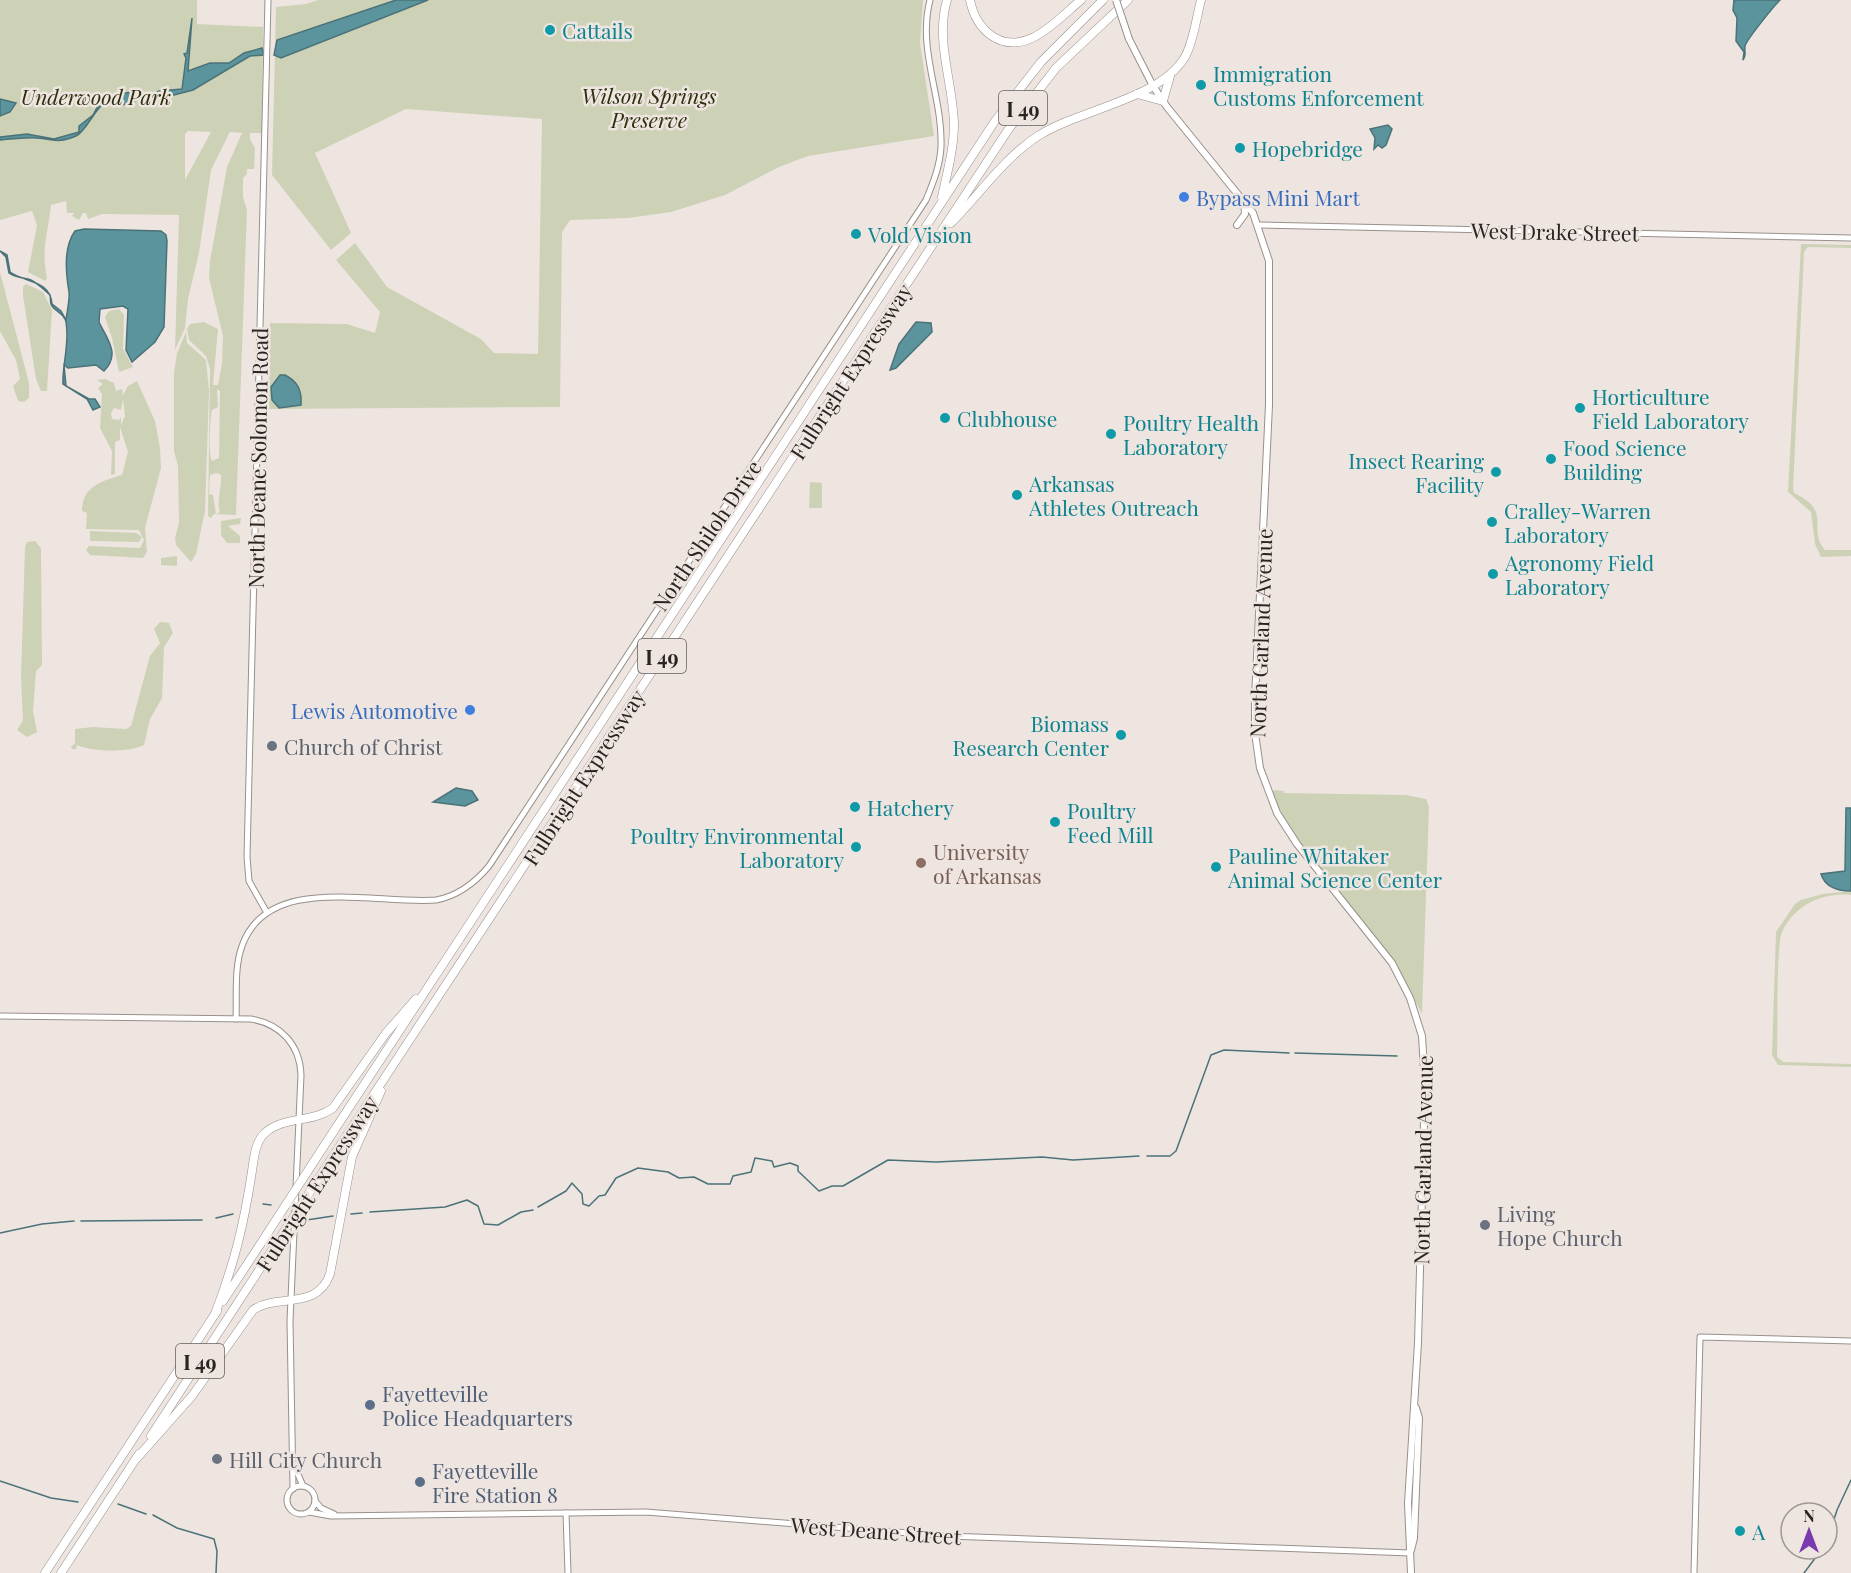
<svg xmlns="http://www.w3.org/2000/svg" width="1851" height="1573" font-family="'Playfair Display',serif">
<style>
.green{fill:#cdd2b6;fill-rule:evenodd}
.water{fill:#5b949d;stroke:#4b7278;stroke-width:1.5}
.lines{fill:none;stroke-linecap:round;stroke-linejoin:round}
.stream{stroke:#4b7278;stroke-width:1.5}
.minor-casing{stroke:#98908b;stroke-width:7}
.major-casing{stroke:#98908b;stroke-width:8}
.highway-casing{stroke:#98908b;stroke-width:9}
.minor{stroke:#fff;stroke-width:5}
.major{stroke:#fff;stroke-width:6}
.highway{stroke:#fff;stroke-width:8}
.major-bridge-casing{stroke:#98908b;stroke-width:8;stroke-linecap:butt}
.highway-bridge-casing{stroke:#98908b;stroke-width:9;stroke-linecap:butt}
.major-bridge{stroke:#fff;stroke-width:6}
.highway-bridge{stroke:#fff;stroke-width:8}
.culture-dot{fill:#0f9aa8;stroke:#eee5e0;stroke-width:2}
.shop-dot{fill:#3f7fe0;stroke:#eee5e0;stroke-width:2}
.worship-dot{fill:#6b7280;stroke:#eee5e0;stroke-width:2}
.education-dot{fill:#8d6e63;stroke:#eee5e0;stroke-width:2}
.service-dot{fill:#5c6f8a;stroke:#eee5e0;stroke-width:2}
.labels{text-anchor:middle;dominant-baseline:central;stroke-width:5;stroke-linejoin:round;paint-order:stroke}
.shield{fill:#eee5e0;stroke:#635e5b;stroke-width:1.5}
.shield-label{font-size:20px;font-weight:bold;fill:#272422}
.culture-label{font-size:21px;fill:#0d838f;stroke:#eee5e0;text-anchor:start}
.park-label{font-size:21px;font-style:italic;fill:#2b2f0b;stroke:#eee5e0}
.shop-label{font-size:21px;fill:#366cbe;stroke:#eee5e0;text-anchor:start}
.street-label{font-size:21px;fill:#272422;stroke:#eee5e0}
.worship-label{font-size:21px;fill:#5b616d;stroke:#eee5e0;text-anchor:start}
.education-label{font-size:21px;fill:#785e54;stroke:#eee5e0;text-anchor:start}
.service-label{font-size:21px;fill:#4e5e75;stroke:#eee5e0;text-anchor:start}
</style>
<rect width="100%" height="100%" fill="#eee5e0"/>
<!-- green -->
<g class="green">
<path d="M0,0H197V24L263,27L262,133H250V139L255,148L254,169H247V174L243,178V197L247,210L236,515L214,514L211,518L208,516L210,369L206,356L189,340L187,329L190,324L204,322L218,329L213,385H218L222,363L223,336L209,278L210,261L227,167L242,133L230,132L211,170L199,253L188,299L185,328L175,350L179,215L102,214L88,219L86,213H83L79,220L72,216L74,213H67L66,201L51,205C48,234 41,248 47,278L45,281L28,272L37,225L32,211L0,220ZM188,131L211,132L185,180V134ZM217,389L220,391L219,458L212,461C208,453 210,422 212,410L218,407ZM217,473L221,475C222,486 216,503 220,512L216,514L213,495L209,494L210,475Z"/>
<polygon points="318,0 923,0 920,43 934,136 808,156 779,167 725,195 671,212 628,218 570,220 562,232 560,407 268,409 270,323 347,324 375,333 380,312 336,260 355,243 387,287 481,339 494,353 538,354 542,119 406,109 315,153 351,233 331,250 272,175 276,7 306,4"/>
<path d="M1801,244L1851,245V248L1808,247L1804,252L1793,489L1794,493C1834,512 1806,528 1825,550H1851V556L1821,557L1815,544L1811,512L1788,492Z"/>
<polygon points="0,272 29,383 29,398 24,402 18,401 13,386 20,379 16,360 0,331"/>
<polygon points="26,284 43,292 52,310 47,391 41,391 36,379 23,296 23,287"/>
<polygon points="119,309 124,315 123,349 133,367 119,372 112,338 105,317 109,311"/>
<polygon points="186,332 187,343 206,360 209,391 205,511 196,554 191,562 176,545 175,538 179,523 178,466 174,451 174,373 177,353"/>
<path d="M105,379L114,383L116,391L122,389L123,395L128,386L137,381L155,421L160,448L161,468L145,528L147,552L143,558L90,555L86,550L89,546L140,548L144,540L139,530L86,529L87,513L82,511C82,487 101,481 122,475L128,452L120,427V440L115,442V474L111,475L112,451L100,428L102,394L98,388L103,384L97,380ZM123,399L125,416L121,425V417L119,420L112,419L111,413L114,408L121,410Z"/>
<polygon points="810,482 822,483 822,508 809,508"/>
<polygon points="241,518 240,524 228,526 240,536 240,543 227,543 221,535 221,521"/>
<polygon points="90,531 136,533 142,537 139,542 90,541"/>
<polygon points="35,541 41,548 42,665 36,671 33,711 37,732 27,737 17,730 23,720 21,677 25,547 27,542"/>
<polygon points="177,556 177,566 161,565 161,558"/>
<path d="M160,622L169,623L173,633L164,647L162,698L150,719L144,745C129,753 92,752 77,745L76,749H72L71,746L75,744V729L93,727L126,729L131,726L150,656L160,643L154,629Z"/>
<polygon points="1275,790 1284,791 1284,793 1406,795 1426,799 1429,807 1422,1014 1394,962 1300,844 1286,823 1272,792"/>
<path d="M1851,891V895C1822,892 1794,906 1782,932C1776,945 1778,1036 1777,1057L1783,1062L1851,1064V1067L1778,1065L1772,1055L1776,932L1795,904L1801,900L1823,894Z"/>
</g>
<!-- water -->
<g class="water">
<polygon points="396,0 428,0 281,58 274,55 277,40"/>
<path d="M1734,0H1780C1774,6 1747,39 1745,46C1744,53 1747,54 1743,60L1744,52L1736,41L1737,18L1733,10Z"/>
<path d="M192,18L188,71L210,63H229L244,53L262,48L264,55L250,56L193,90L174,95L159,93L147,102L139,98C124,111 114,100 106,102C96,106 86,132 76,136C57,144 54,139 37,138C26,137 11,139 0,140V137L27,134L54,139L79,132V126L93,115L99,104L115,95L131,92L148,98L159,91L182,89L186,58L184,54L187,53Z"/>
<polygon points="0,99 16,103 10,112 0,116"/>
<polygon points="1388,125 1392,129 1386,145 1382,148 1378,145 1374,149 1375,138 1370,129"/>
<path d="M84,229L161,231L166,235L167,241L164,327L155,342L132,362L126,350L128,309L123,306L100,309L99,322C107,339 121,354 104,371L96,365L68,368L64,365L66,386L89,399H95L100,407L93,410L87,399L63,384C62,365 70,343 66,322C64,312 54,312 51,304C50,301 51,298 50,295C43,289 36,281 28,279C20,277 16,278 9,273L6,257L0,251L7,255L10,272C26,283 50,280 52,304L61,311L66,320C67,312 70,299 69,292C66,273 63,248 75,231Z"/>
<polygon points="916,322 931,323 932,332 896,368 890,370 899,344"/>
<path d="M280,375H285C298,382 302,390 301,405L279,408L272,400L271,387Z"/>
<polygon points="456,788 472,791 478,800 465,806 433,802"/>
<path d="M1846,808H1851V891C1838,891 1825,887 1821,874L1845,871Z"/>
</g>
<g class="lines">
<!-- stream -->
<g class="stream">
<polyline points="1295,1053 1397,1056"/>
<polyline points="1147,1156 1170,1156 1176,1151 1211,1055 1224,1050 1289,1053"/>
<polyline points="263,1204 271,1205"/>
<polyline points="538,1207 566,1191 572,1183 582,1194 583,1204 589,1206 599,1196 605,1195 616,1178 638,1168 668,1172 679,1178 694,1177 708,1184 730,1184 733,1176 751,1172 755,1158 772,1161 774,1167 790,1163 798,1166 798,1171 819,1191 832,1186 843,1186 888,1160 936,1162 1042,1157 1073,1160 1139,1156"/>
<polyline points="370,1212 445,1207 467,1200 478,1206 484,1224 498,1225 521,1212 533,1210"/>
<polyline points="351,1214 362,1213"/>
<polyline points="216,1218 233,1214"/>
<polyline points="81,1221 202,1220"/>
<polyline points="300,1221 333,1216"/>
<polyline points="0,1233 42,1224 74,1221"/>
<polyline points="0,1481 51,1498 78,1502"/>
<polyline points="118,1504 146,1514"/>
<polyline points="153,1515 177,1528 214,1539 217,1551 216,1573"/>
<polyline points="1827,1542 1837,1510 1851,1480"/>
<polyline points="1804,1573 1822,1549"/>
</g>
<!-- minor casing -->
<g class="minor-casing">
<g id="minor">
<polyline points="1259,225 1851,238"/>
<polyline points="266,911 249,881 247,857 268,0"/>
<path d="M0,1016L251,1019C281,1024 300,1045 301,1075L290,1321L293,1489"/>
<path d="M236,1019C237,995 234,968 242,946C268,872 376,905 436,900C458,896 474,884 489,866L926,200C933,183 940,166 941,147C943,97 917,50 930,0"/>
<polyline points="291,1458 303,1486"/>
<circle cx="301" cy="1500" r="14"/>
<polyline points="315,1501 321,1508 334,1514"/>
<polyline points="309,1512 331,1516 646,1512 947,1536 1410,1553"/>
<polyline points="566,1513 568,1573"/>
<polyline points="1694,1573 1700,1337 1851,1341"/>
</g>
</g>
<!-- major casing -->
<g class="major-casing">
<g id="major">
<polyline points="1129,39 1153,86 1167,107 1253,213 1269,261 1269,405 1255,699 1255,733 1260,768 1277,813 1297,844 1392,963 1410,998 1422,1036 1425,1086 1418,1343 1408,1503 1411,1573"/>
<polyline points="1237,225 1245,214 1244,201"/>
<polyline points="1411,1550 1414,1538 1419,1418 1416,1408"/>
</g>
</g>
<!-- highway casing -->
<g class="highway-casing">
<g id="highway">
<path d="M970,0C973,15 979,27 992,36C1025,58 1057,20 1081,0"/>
<polyline points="1137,94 1163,101 1170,76"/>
<path d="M942,197C947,173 954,149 954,124C953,82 935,41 947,0"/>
<path d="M951,223C979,195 1006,156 1038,136C1080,109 1159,100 1185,57C1194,40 1196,19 1201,0"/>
<polyline points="324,1146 995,121 1041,62 1103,0"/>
<polyline points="330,1161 1008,130 1056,68 1128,0"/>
<polyline points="223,1301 265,1237"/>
<path d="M215,1314C234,1264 244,1225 252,1171C254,1158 255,1142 265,1133C283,1116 313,1123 333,1108L386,1033L416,999"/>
<polyline points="151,1436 263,1264"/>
<path d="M137,1458L192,1396L253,1310C278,1293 317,1311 330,1274L352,1157L381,1091"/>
<polyline points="45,1573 217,1311"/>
<polyline points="61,1573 139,1454"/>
</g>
</g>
<!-- minor -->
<use href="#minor" class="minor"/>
<!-- major -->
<use href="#major" class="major"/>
<!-- highway -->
<use href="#highway" class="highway"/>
<!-- major-bridge casing -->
<g class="major-bridge-casing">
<polyline id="major-bridge" points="1116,0 1129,39"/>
</g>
<!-- highway-bridge casing -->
<g class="highway-bridge-casing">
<g id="highway-bridge">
<polyline points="265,1237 324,1146"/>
<polyline points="263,1264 330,1161"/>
</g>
</g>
<!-- major-bridge -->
<use href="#major-bridge" class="major-bridge"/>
<!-- highway-bridge -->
<use href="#highway-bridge" class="highway-bridge"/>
</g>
<!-- markers -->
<g class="culture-dot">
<circle cx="550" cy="30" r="6"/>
<circle cx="1201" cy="85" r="6"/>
<circle cx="1240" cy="148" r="6"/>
<circle cx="856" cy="234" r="6"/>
<circle cx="1580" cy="408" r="6"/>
<circle cx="945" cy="418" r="6"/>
<circle cx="1111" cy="434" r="6"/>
<circle cx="1551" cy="459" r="6"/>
<circle cx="1496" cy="472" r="6"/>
<circle cx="1017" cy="495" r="6"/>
<circle cx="1492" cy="522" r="6"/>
<circle cx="1493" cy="574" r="6"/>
<circle cx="1121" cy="735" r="6"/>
<circle cx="855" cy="807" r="6"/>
<circle cx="1055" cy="822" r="6"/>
<circle cx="856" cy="847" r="6"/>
<circle cx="1216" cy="867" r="6"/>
<circle cx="1740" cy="1531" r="6"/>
</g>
<g class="shop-dot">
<circle cx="1184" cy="197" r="6"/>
<circle cx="470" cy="710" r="6"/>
</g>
<g class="worship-dot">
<circle cx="272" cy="746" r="6"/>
<circle cx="1485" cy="1225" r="6"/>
<circle cx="217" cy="1459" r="6"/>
</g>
<circle class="education-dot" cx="921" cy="863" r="6"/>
<g class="service-dot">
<circle cx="370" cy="1405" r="6"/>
<circle cx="420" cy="1482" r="6"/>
</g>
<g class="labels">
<!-- shield labels -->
<g class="shield">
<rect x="999" y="91" width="48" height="34" rx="4.5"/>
<rect x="638" y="639" width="48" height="34" rx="4.5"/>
<rect x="176" y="1344" width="48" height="34" rx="4.5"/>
</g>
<g class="shield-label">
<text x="1023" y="108">I 49</text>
<text x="662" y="656">I 49</text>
<text x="200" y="1361">I 49</text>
</g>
<!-- culture labels -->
<g class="culture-label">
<text x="562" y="30">Cattails</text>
<text x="1213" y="73">Immigration<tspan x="1213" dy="24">Customs Enforcement</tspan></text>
<text x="1252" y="148">Hopebridge</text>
<text x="868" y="234">Vold Vision</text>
<text x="1592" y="396">Horticulture<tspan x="1592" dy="24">Field Laboratory</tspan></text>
<text x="957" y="418">Clubhouse</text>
<text x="1123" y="422">Poultry Health<tspan x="1123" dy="24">Laboratory</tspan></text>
<text x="1563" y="447">Food Science<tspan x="1563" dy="24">Building</tspan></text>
<text x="1484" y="460" text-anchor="end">Insect Rearing<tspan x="1484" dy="24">Facility</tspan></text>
<text x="1029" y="483">Arkansas<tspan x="1029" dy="24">Athletes Outreach</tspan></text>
<text x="1504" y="510">Cralley-Warren<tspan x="1504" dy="24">Laboratory</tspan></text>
<text x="1505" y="562">Agronomy Field<tspan x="1505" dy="24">Laboratory</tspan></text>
<text x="1109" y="723" text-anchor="end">Biomass<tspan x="1109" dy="24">Research Center</tspan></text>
<text x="867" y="807">Hatchery</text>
<text x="1067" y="810">Poultry<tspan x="1067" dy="24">Feed Mill</tspan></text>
<text x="844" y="835" text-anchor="end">Poultry Environmental<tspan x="844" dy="24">Laboratory</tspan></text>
<text x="1228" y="855">Pauline Whitaker<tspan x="1228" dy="24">Animal Science Center</tspan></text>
<text x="1752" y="1531">A</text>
</g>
<!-- park labels -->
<g class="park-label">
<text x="649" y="95">Wilson Springs<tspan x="649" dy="24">Preserve</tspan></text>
<text x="96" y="96">Underwood Park</text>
</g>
<!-- shop labels -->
<g class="shop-label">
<text x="1196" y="197">Bypass Mini Mart</text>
<text x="458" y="710" text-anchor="end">Lewis Automotive</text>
</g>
<!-- street labels -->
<g class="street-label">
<text transform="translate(1555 231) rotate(1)">West Drake Street</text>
<text transform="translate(850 371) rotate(-57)">Fulbright Expressway</text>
<text transform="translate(257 458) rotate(-89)">North Deane Solomon Road</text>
<text transform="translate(706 535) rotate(-56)">North Shiloh Drive</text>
<text transform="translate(1260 633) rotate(-88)">North Garland Avenue</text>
<text transform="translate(583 777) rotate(-57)">Fulbright Expressway</text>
<text transform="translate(1422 1160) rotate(-89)">North Garland Avenue</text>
<text transform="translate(316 1183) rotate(-57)">Fulbright Expressway</text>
<text transform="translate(876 1530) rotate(4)">West Deane Street</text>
</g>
<!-- worship labels -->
<g class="worship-label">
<text x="284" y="746">Church of Christ</text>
<text x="1497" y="1213">Living<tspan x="1497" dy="24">Hope Church</tspan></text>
<text x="229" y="1459">Hill City Church</text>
</g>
<!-- education labels -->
<g class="education-label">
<text x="933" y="851">University<tspan x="933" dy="24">of Arkansas</tspan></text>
</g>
<!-- service labels -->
<g class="service-label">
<text x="382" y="1393">Fayetteville<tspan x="382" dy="24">Police Headquarters</tspan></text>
<text x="432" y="1470">Fayetteville<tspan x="432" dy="24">Fire Station 8</tspan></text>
</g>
</g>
<!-- north arrow -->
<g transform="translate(1809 1531)"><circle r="28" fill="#eee5e0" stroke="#9e9894" stroke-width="1.5"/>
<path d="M0-4.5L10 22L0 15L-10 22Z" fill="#7a39ae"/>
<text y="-9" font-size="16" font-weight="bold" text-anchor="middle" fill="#272422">N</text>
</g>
</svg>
